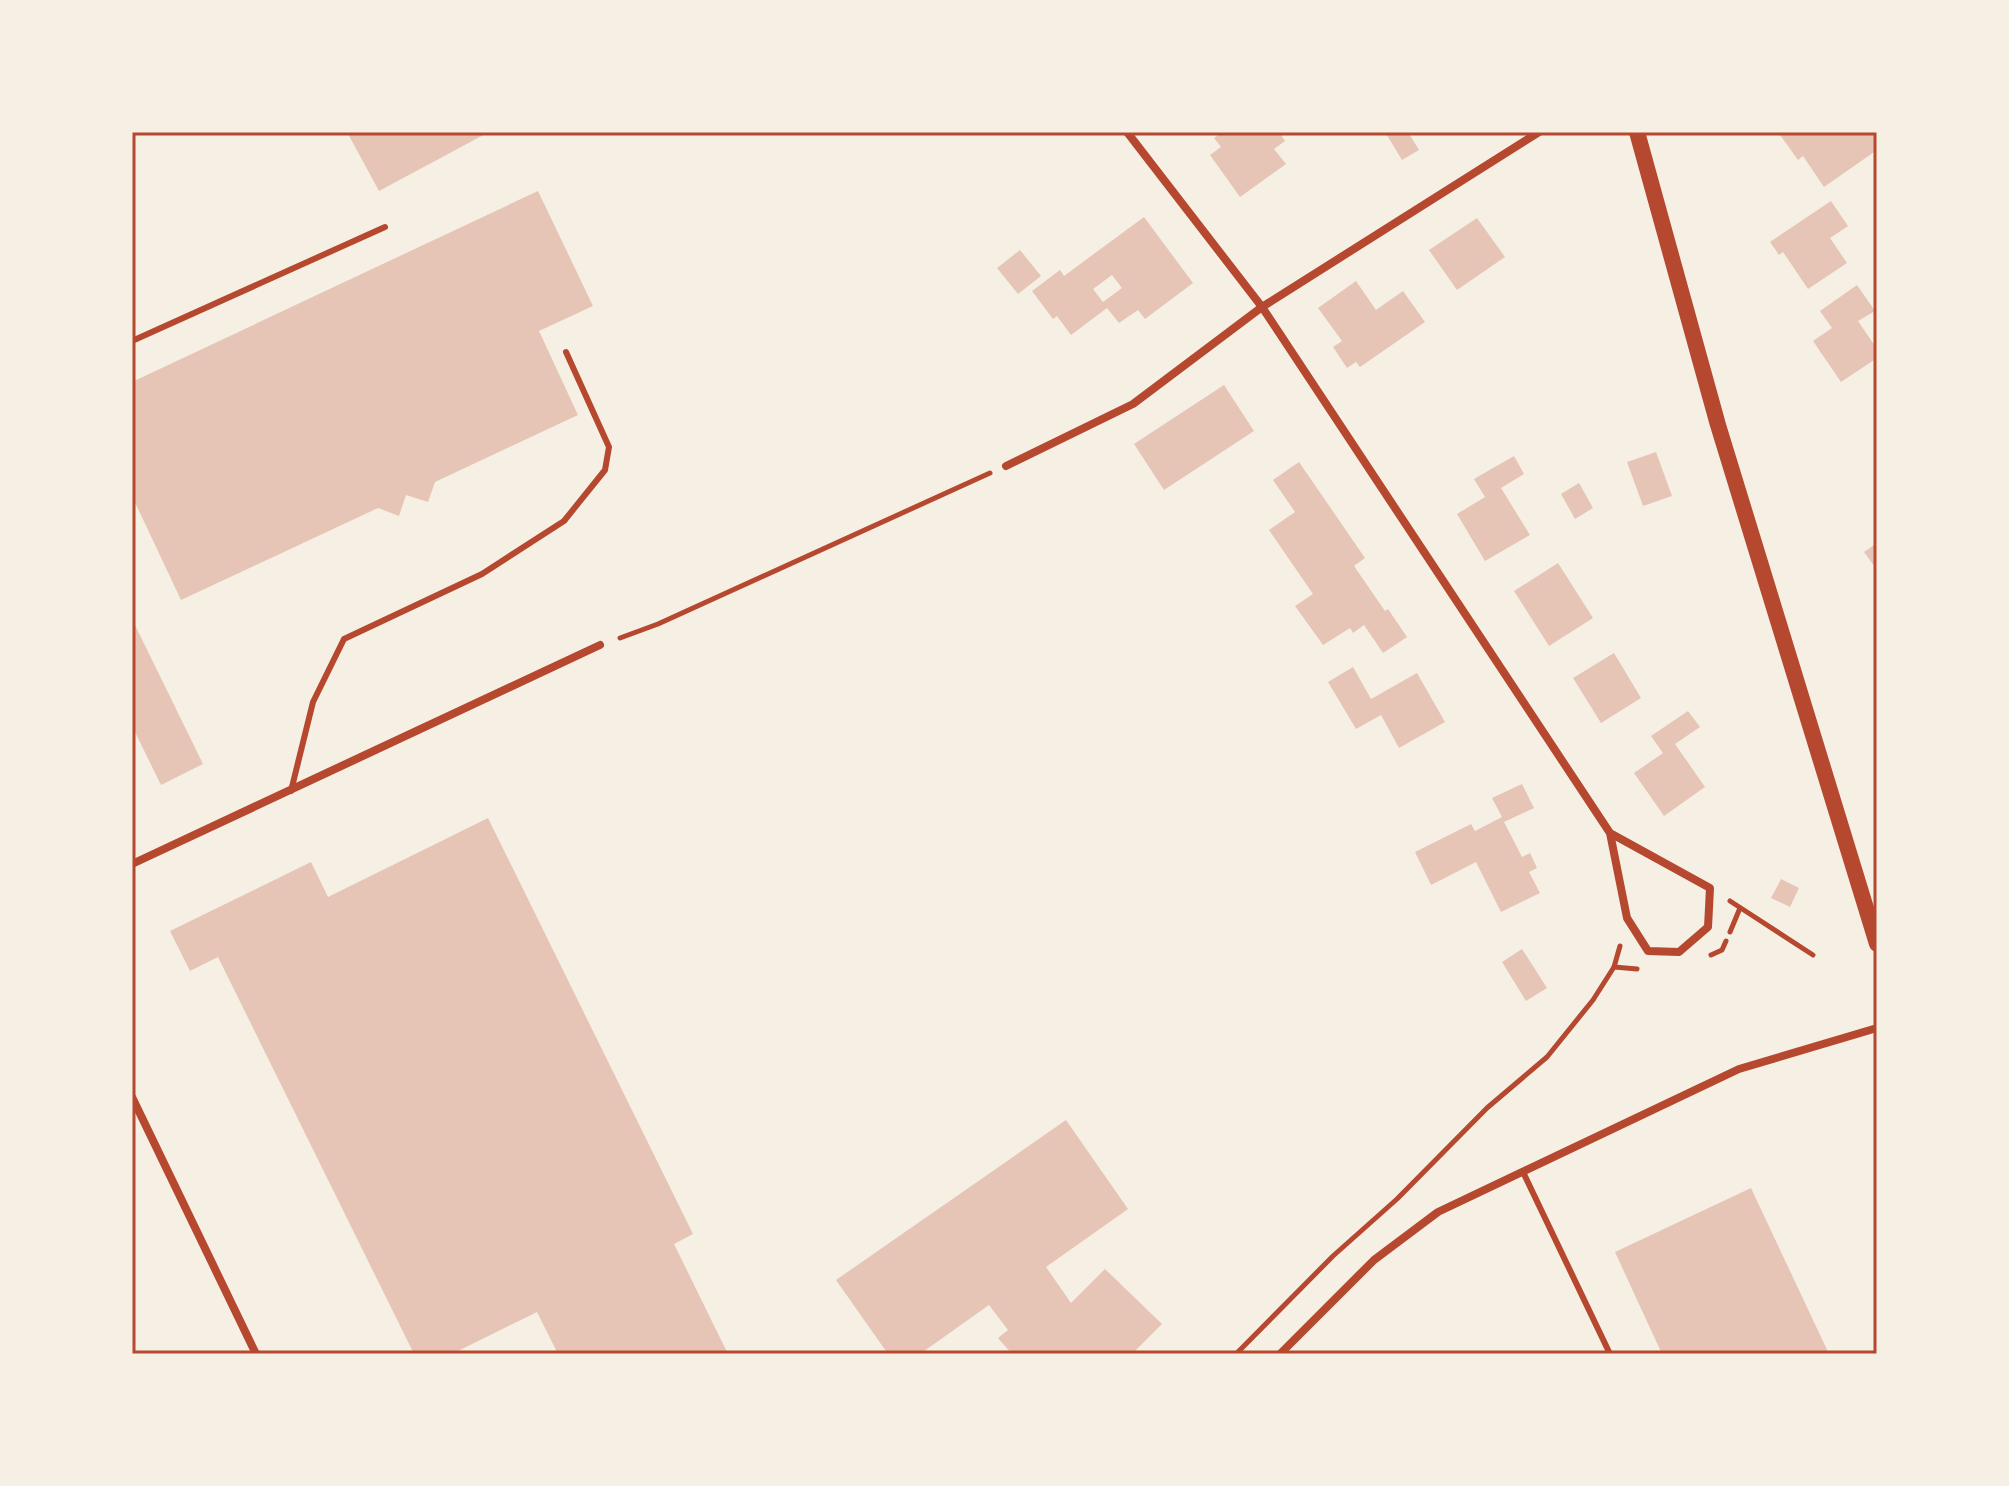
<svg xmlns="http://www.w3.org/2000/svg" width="2009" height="1486" font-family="Ubuntu,sans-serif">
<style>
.building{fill:#e6c5b7;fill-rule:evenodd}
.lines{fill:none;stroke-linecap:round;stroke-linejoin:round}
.path{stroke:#b5482f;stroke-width:5}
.service{stroke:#b5482f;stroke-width:6}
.minor{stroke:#b5482f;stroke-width:8}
.secondary{stroke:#b5482f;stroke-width:16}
.neatline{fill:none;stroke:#b5482f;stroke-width:3}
</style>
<rect width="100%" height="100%" fill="#f6efe4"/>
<!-- building -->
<g class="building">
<polygon points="347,132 489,132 379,191"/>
<polygon points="1222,132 1279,132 1285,141 1274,149 1286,164 1240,197 1210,155 1221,147 1214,138"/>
<polygon points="1385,132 1408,132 1419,150 1402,160"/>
<polygon points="1778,132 1874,132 1877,136 1877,150 1824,187 1803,156 1798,160"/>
<polygon points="538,191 593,306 539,331 578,415 435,482 428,502 406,495 399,516 378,508 181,600 132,496 132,382"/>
<polygon points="1831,201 1848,226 1830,238 1847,263 1808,289 1783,252 1779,255 1770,242"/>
<path d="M1144,217L1193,283L1145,319L1138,310L1119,323L1107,308L1071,335L1057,316L1053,319L1032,291L1060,270L1064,276ZM1112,275L1122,288L1103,302L1093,289Z"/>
<polygon points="1477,218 1505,257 1457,290 1429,250"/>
<polygon points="1020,250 1041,276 1018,294 997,268"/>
<polygon points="1356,281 1376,310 1403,291 1425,322 1360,367 1356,362 1347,368 1333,347 1342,341 1318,308"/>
<polygon points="1857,285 1875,311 1858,321 1877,349 1877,358 1841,382 1813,341 1832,328 1820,311"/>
<polygon points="1224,385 1254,431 1164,490 1134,444"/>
<polygon points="1656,452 1672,496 1643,506 1627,462"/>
<polygon points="1514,456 1524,474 1501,488 1530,535 1485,561 1457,514 1485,497 1474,479"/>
<polygon points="1299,462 1365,558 1354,566 1385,611 1388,609 1407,637 1383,653 1364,625 1353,633 1350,628 1323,645 1295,606 1313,594 1269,530 1295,512 1273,480"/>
<polygon points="1579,483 1593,508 1575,519 1561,494"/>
<polygon points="1877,543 1877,570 1864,552"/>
<polygon points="1558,563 1593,618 1549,646 1514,591"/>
<polygon points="132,619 203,764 161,785 132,726"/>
<polygon points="1614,653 1641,698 1601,723 1573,678"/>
<polygon points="1353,667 1371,699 1417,673 1445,722 1399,748 1381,715 1356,729 1328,682"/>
<polygon points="1688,711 1700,727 1675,744 1705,787 1664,816 1634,773 1663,753 1651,736"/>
<polygon points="1522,784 1534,808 1504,822 1522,857 1530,853 1537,868 1529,872 1540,893 1501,912 1476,862 1431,885 1415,852 1471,824 1475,831 1502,817 1492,798"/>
<polygon points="488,818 693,1234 674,1244 728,1354 558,1354 537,1312 452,1354 414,1354 218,957 190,971 170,931 311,862 328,897"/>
<polygon points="1781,879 1799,888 1790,907 1771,898"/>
<polygon points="1522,949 1547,988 1526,1001 1502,962"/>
<polygon points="1066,1120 1128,1209 1046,1267 1071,1303 1105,1269 1162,1324 1132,1354 1012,1354 998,1338 1008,1330 989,1305 920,1354 888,1354 836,1280"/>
<polygon points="1751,1188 1829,1354 1662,1354 1615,1252"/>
</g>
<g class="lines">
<!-- path -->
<g class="path">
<polyline points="620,638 658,624 990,473"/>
<polyline points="1730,901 1813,955"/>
<polyline points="1730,932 1740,908"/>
<polyline points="1711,955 1722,950 1726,941"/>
<polyline points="1614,967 1637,969"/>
<polyline points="1236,1354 1333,1256 1397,1199 1487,1108 1547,1057 1593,1000 1614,967 1620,946"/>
</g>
<!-- service -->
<g class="service">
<polyline points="132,341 385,227"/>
<polyline points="291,791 313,702 344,639 482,574 564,521 605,470 609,447 566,352"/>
<polyline points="1523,1172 1610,1354"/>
</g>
<!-- minor -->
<g class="minor">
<polyline points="1127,132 1262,307 1610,833 1627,918 1648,951 1679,952 1708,927 1710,888 1610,833"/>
<polyline points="1006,466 1133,404 1262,307 1539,132"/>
<polyline points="132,864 600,645"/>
<polyline points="132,1097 256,1354"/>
<polyline points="1280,1354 1374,1260 1438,1212 1739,1069 1877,1028"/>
</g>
<!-- secondary -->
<polyline class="secondary" points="1637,132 1718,425 1877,944"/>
</g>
<!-- border -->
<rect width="2009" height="1486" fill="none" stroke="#f6efe4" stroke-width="268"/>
<rect x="134" y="134" width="1741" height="1218" class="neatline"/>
</svg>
